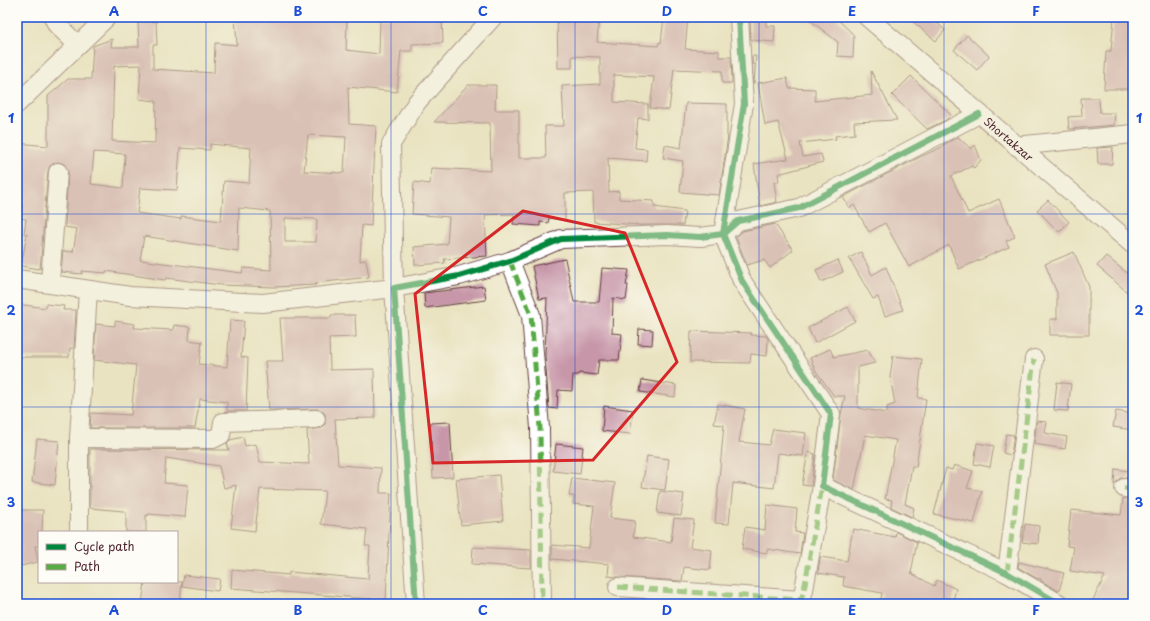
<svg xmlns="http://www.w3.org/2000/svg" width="1150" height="621" font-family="'Playpen Sans',sans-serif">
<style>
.building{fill:#c797a9;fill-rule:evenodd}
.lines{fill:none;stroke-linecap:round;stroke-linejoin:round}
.minor-casing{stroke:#623c42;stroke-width:20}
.minor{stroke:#fff;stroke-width:18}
.quiet{stroke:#57aa44;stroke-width:5;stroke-dasharray:10 5;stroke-linecap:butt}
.cycleway-casing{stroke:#fdfcf7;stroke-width:8}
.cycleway{stroke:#00873e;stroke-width:6}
.marked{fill:none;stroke:#d62828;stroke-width:3;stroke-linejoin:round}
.grid{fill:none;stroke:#1d4ed8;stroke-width:1;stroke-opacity:0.55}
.labels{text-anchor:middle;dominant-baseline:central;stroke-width:4;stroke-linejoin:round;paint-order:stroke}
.street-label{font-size:11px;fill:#4a1f2b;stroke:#fdfcf7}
.neatline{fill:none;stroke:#1d4ed8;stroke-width:1.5}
.grid-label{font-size:13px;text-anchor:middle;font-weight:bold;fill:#1d4ed8}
</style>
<rect width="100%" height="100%" fill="#fdfcf7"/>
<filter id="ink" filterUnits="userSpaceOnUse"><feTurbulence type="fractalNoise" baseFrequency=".025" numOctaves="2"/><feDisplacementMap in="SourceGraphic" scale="8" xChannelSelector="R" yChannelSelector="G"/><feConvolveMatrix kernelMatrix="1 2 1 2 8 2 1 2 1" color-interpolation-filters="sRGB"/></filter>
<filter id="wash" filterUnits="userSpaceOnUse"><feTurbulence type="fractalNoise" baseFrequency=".012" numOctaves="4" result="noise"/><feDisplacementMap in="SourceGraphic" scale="16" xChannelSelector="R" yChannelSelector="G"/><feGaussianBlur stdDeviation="0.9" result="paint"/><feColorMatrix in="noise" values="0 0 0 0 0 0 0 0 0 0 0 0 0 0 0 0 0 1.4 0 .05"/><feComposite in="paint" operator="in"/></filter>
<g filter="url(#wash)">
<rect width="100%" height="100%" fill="#eae3c1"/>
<g id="blocks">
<!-- building -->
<g class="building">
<path d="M235,17H347L346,50L379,54L380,17H442L443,43L412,44V51H401L397,92L348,87L349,124L376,126L371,226L362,225L360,261L366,260L369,277L316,283V285L275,287L221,285L166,278L165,280L106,271V273L82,271V274L61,272L63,251L73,252L77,229L65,227L68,172L64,164L58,162L50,166L48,171L40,269L21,266L27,234H24L26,219L20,218L22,206H17V143L48,146V96L68,79H91L93,46L112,39L111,47H139L138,22L156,21L157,45H153V69L214,73L215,43L237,45ZM141,65L139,99L156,101L155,143L112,141L114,66ZM308,135L346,137L344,173L304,171ZM210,144L251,148L249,183L224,181L221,221L181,216V219L137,213L140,188L177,190L180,148L210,150ZM94,152L125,154L123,188L91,184ZM239,208L270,211L271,270L243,268L242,273L140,260L144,236L238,251ZM285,218L317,219L316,242H285Z"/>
<polygon points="557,17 599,17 597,42 658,46 659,42 661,43 664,17 688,17 685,49 719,51 719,57 731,57 732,83 722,83 722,71 674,69 669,110 650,108 654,77 614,75 614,102 648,104 648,119 638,118 635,148 647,149 646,161 608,158 609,192 619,191 619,199 654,201 654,207 685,211 683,225 641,225 594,222 593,192 565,193 565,220 549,218 548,223 540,222 540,226 513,224 514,214 485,215 487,256 444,259 445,263 415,265 414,247 447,244 449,217 412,214 414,182 430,184 431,168 491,171 490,123 434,122 468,85 496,85 495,110 519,110 519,158 546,158 545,126 564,126 562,86 600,84 600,57 572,56 572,68 558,68"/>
<polygon points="750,17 766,17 766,26 775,26 774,42 751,40"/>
<polygon points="806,17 835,17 854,35 853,57 837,56 838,42"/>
<polygon points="907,17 930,17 945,30 936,41"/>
<polygon points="1114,17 1133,17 1133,57 1131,57 1130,89 1104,89 1106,51 1111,51"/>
<polygon points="967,35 989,56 977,70 954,50"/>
<polygon points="752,56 756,56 754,83 753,83"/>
<polygon points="871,71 897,120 854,122 855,134 835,136 836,139 800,143 803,157 821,154 823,162 778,174 779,182 774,182 777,202 760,206 754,164 788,159 778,122 765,125 758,83 787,78 789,88 815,89 815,101 872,95"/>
<polygon points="911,76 951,115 946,120 927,129 892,95"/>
<polygon points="1081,98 1099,98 1100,113 1115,113 1114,125 1069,129 1068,117 1082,116"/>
<polygon points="686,103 727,104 727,136 728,136 719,195 680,192 683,161 663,158 665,145 681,148"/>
<polygon points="958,137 971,149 975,145 981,160 974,168 972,166 951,176 968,213 999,199 1015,237 1006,241 1009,247 959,269 949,245 909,267 885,223 869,232 854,205 849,208 843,197 918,158 944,146 943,145"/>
<polygon points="1113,147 1112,164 1098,164 1097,148"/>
<polygon points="1048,200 1069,222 1059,232 1037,210"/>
<polygon points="775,224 793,250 770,268 764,260 747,265 736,237 743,231"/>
<polygon points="861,252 872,275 886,267 903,310 885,316 878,297 873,299 849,258"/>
<polygon points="1074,252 1089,287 1089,335 1050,335 1050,319 1057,319 1057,293 1045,264"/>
<polygon points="1106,256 1133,278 1133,297 1097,266"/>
<polygon points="565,259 574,302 599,302 602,268 629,270 626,285 628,285 626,300 613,298 612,333 622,334 619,360 599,360 597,375 579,373 578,375 573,375 572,391 558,390 557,409 549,408 545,356 547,298 539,299 532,266"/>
<polygon points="838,260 843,272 821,282 816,270"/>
<polygon points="484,286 486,300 425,308 424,293"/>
<polygon points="17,304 46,308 46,304 64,306 63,310 76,310 74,348 70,348 69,357 17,357"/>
<polygon points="848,307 855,321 815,343 808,328"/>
<polygon points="331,315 355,315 356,337 329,338 330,370 374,369 375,418 335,419 338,465 381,468 380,493 391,493 386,600 231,588 232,570 289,575 289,572 368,579 370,546 365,546 367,529 321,524 325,491 260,489 255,531 231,528 236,485 224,488 219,466 166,458 164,483 188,485 185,517 148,514 148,516 146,515 146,532 126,532 126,512 123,511 90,508 90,449 229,450 227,443 230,440 243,437 245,446 256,444 260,462 309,464 307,430 322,428 325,424 325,414 321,410 316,409 269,410 265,361 283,361 280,318 331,318"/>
<polygon points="230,320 244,321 241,357 248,358 246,411 227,411 227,402 200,399 195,428 90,428 91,413 131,415 136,365 94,360 96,324 115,326 115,321 135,324 134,328 173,330 174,325 190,327 189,340 202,342 199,364 227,367"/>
<polygon points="639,329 653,330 652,345 638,344"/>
<polygon points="691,331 751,333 751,335 766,336 768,339 767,356 751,354 750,363 690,362"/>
<polygon points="830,349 834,357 868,350 875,363 858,367 858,408 887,413 887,407 895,404 890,377 893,356 922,359 918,398 926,399 916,467 912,466 905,504 914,508 912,517 891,507 892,500 885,499 896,440 865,435 854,490 833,480 841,414 845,396 834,396 816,371 810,358"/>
<polygon points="642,380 676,385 675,397 640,392"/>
<polygon points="1057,382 1071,384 1068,411 1054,410"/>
<polygon points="718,404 745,409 739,442 769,445 773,429 806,433 803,456 778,453 774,488 733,483 729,524 715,523 724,425 714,424"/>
<polygon points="604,406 633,410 630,434 602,431"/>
<polygon points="1116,411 1133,414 1133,430 1113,427"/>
<polygon points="1037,421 1047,422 1045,433 1067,437 1065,449 1034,444"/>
<polygon points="450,422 453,477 433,478 430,423"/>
<polygon points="1006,434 1014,435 1011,455 1003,453"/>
<polygon points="37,439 59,441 55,485 32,482"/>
<polygon points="977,443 994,446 990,467 974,464"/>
<polygon points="556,444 583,447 580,474 553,471"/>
<polygon points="808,452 815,454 811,486 802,485"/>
<polygon points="647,456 669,459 665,490 642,487"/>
<polygon points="954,465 973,471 967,488 982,491 974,523 934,514 946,468 952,470"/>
<polygon points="1115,469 1130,471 1129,478 1120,478 1114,485"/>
<polygon points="499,475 503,521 461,525 456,479"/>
<polygon points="572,478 615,483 610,518 635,521 633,537 671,542 674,518 694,520 690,547 712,550 710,570 684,567 682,581 617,577 608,576 609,564 552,559 552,545 589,548 594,506 573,504 574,496 569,496"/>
<polygon points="660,491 684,494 681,516 657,513"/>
<polygon points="1123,498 1133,499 1133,601 1128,604 1091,604 1105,576 1070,571 1074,547 1067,546 1071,510 1121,515"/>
<polygon points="767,505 797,509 795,532 803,533 800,554 767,549 767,553 742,549 745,527 765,530"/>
<polygon points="17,510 43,510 42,532 39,532 39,546 35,546 38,562 21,566 19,557 17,557"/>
<polygon points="1025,524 1039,526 1038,544 1022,542"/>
<polygon points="853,529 895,537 896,532 917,542 911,573 934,586 937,580 956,589 952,604 880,604 882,593 843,586 844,577 818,573 820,557 847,561"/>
<polygon points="473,547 531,550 531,568 472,564"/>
<polygon points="1019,562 1064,573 1059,591 1041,581 1041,579 1036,578 1018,567"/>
<polygon points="184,575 220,579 218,591 182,586"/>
<polygon points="145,582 182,582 180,604 142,604"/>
</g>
</g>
</g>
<g filter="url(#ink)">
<use href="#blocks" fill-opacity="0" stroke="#623c42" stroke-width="1"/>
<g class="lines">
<!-- minor casing -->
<g class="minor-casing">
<g id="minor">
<polyline points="53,17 57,25 78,45"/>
<polyline points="739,17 744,104 723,234 742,281 831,414 822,486 1007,573 1060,604"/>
<path id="s1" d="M867,17L1133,245"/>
<polyline points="17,104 107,17"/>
<polyline points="1016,146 1133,134"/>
<polyline points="510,261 531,315 540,428 542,604"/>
<polyline points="17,279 130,296 263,303 394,288 391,144 417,102 493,17"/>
<polyline points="50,283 58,172"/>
<polyline points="79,438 213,439 221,435 223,422 316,419"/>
<polyline points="1124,488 1133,489"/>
<polyline points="79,532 79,438 88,290"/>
<polyline points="1007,573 1034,359"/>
<polyline points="618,587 801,600 804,590 822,486"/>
<polyline points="416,604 394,288 459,276 510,261 561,239 667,235 700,237 723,234 738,221 799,208 979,114"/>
</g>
</g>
<!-- minor -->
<use href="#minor" class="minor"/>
<!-- quiet -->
<g class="quiet">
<polyline points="510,261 531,315 540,428 542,604"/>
<polyline points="1124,488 1133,489"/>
<polyline points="1007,573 1034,359"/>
<polyline points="618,587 801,600 804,590 822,486"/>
</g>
<!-- cycleway casing -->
<g class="cycleway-casing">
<g id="cycleway">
<polyline points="739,17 744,104 723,234 742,281 831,414 822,486 1007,573 1060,604"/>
<polyline points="416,604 394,288 459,276 510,261 561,239 667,235 700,237 723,234 738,221 799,208 979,114"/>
</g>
</g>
<!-- cycleway -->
<use href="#cycleway" class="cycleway"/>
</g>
</g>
<!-- marked area -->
<path d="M0 0H1150V621H0ZM523,211L625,233L677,362L593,460L433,463L415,294Z" fill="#eae3c1" fill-opacity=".55" fill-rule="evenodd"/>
<path class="marked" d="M523,211L625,233L677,362L593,460L433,463L415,294Z"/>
<!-- grid -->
<path class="grid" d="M206,17V604M391,17V604M575,17V604M759,17V604M944,17V604M17,214H1133M17,407H1133"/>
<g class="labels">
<!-- street labels -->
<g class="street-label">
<text stroke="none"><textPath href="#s1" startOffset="187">Shortakzar</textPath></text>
</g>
</g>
<!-- margin -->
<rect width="1150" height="621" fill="none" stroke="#fdfcf7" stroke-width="44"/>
<!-- legend -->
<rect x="38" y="531" width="140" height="52" fill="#fdfcf7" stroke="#b5a4a5"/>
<rect x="46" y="544" width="20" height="6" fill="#00873e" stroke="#b5a4a5"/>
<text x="74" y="551" font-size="12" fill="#4a1f2b">Cycle path</text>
<rect x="46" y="564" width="20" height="6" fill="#57aa44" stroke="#b5a4a5"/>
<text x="74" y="571" font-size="12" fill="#4a1f2b">Path</text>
<rect x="22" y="22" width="1106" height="577" class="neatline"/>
<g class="grid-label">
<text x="114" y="16">A</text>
<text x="298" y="16">B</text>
<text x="483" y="16">C</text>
<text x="667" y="16">D</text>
<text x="852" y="16">E</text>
<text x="1036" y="16">F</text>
<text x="11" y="123">1</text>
<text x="1139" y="123">1</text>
<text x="11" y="315">2</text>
<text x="1139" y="315">2</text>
<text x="11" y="507">3</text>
<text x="1139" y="507">3</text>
<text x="114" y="615">A</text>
<text x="298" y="615">B</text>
<text x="483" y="615">C</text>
<text x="667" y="615">D</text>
<text x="852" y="615">E</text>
<text x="1036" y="615">F</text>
</g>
</svg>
